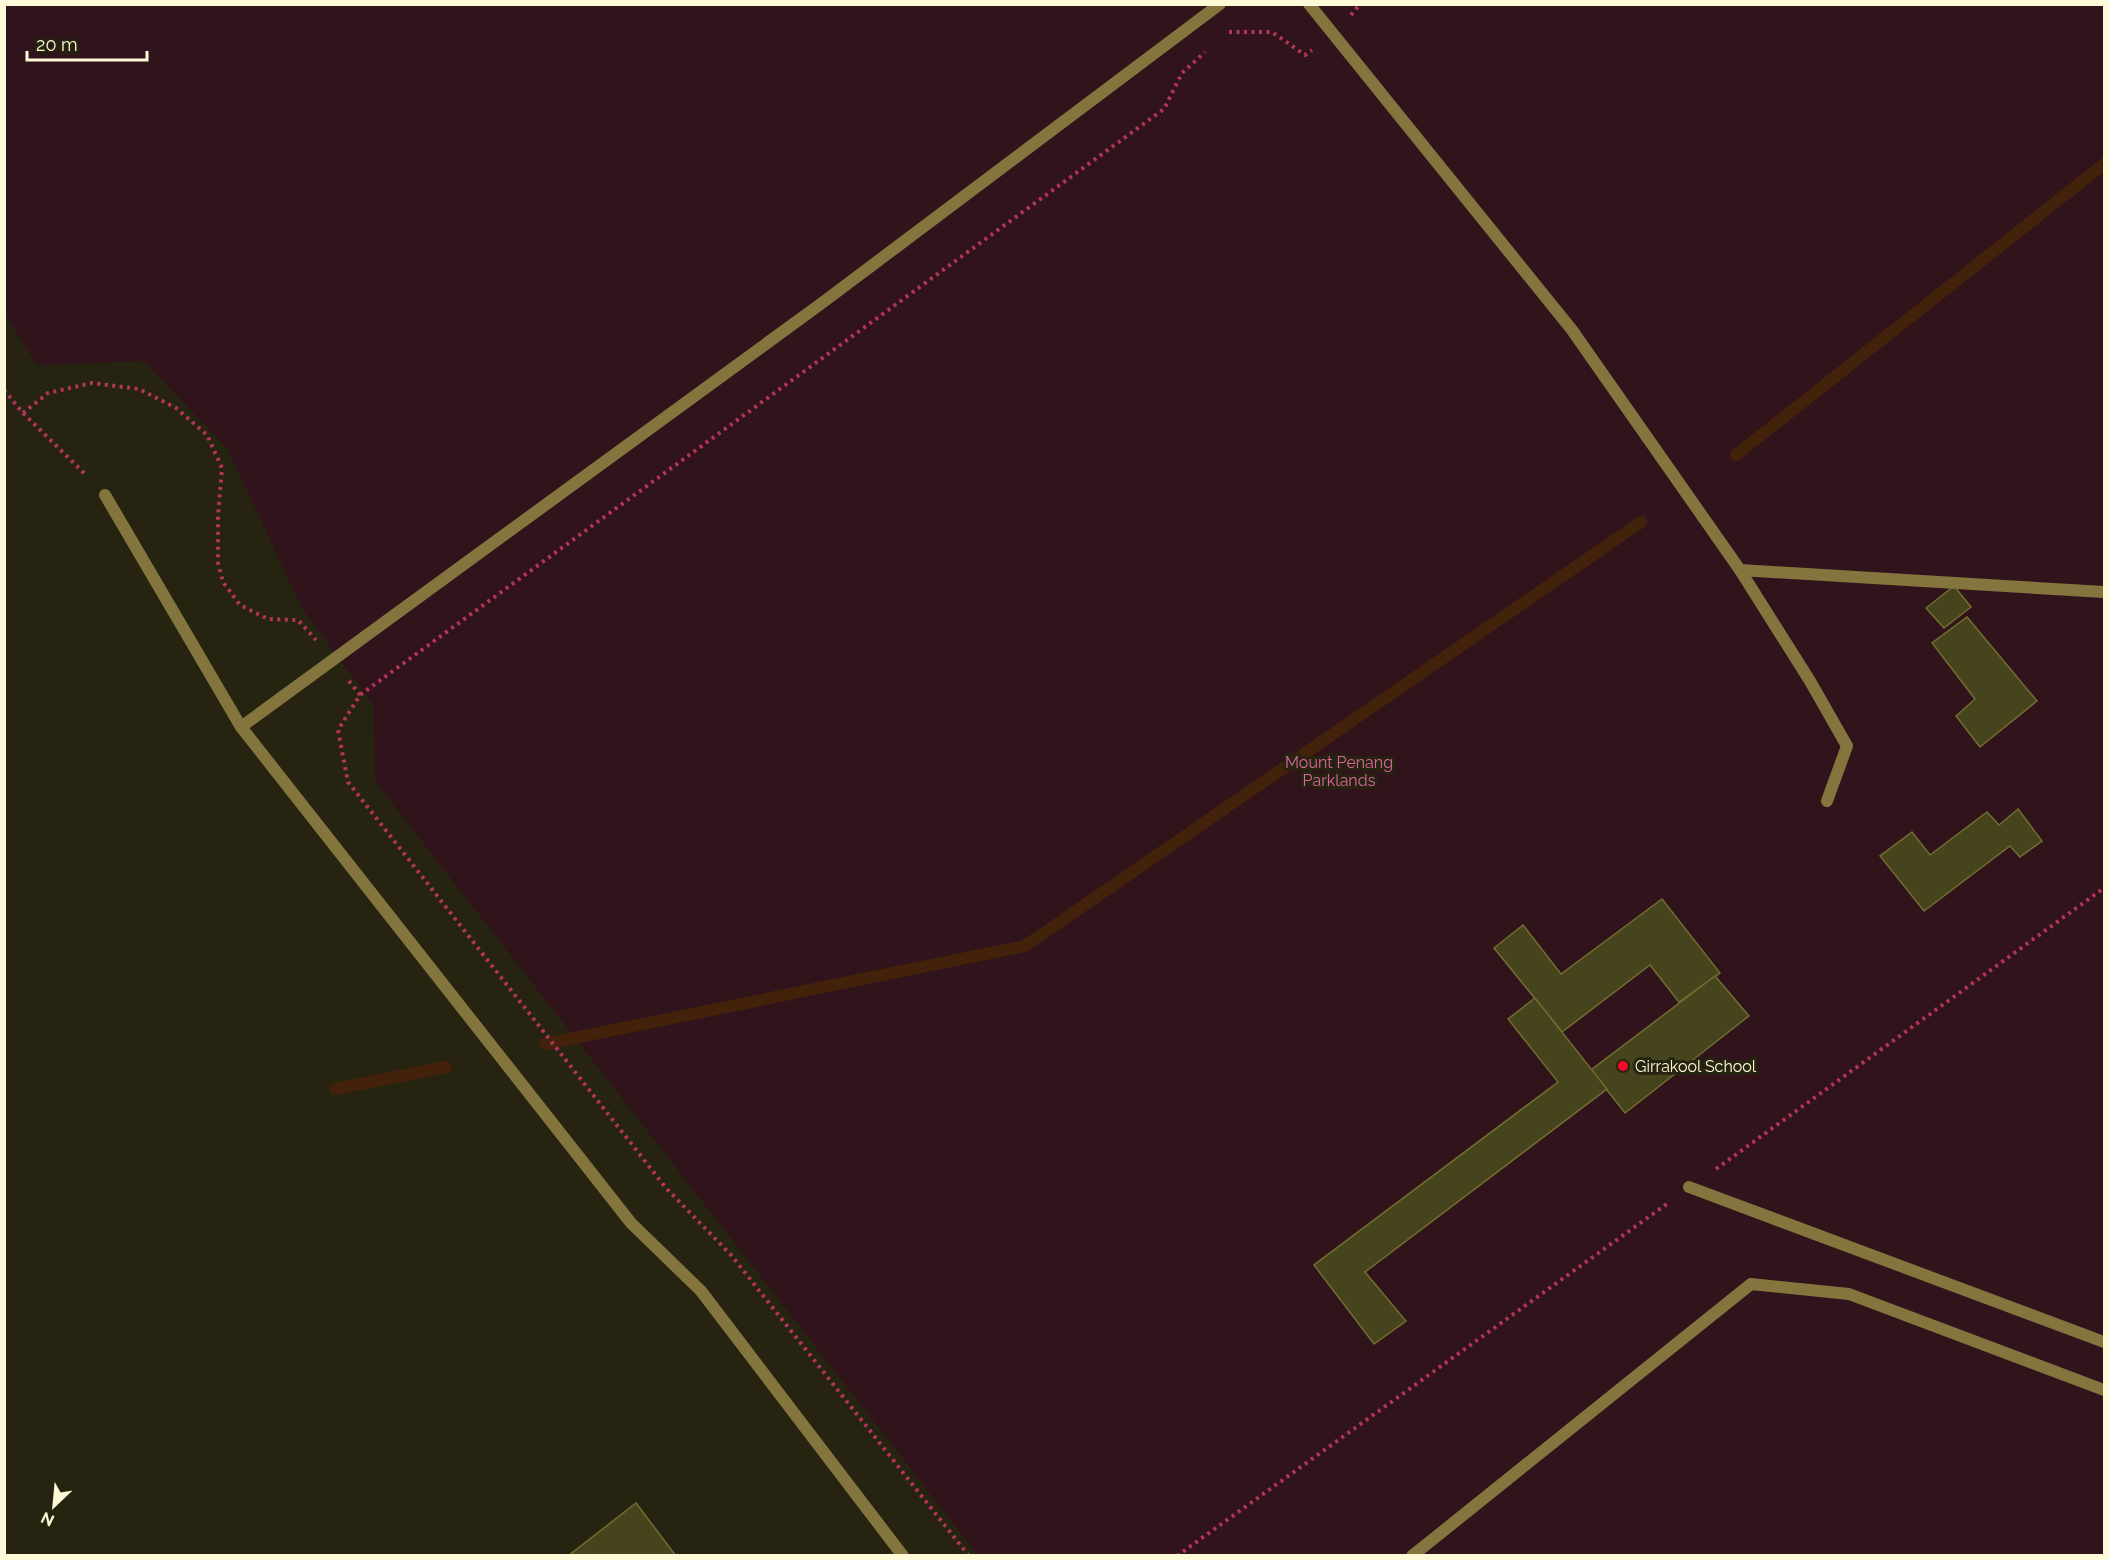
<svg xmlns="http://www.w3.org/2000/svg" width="2109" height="1560" font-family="Raleway,sans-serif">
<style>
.green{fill:#30131b}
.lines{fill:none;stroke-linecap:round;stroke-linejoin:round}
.stream{stroke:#43220c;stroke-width:12}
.building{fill:#46441d;stroke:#716e30;stroke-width:1.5}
.path{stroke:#b4345b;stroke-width:4;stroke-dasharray:3 4.5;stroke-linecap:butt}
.service{stroke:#83753d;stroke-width:12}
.minor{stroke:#83753d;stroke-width:12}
.poi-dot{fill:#f7092b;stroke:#262410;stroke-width:2}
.labels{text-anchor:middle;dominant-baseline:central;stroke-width:6;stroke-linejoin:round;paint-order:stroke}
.park-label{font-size:16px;fill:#dc649f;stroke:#262410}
.poi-label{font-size:16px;fill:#fef9d6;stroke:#262410;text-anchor:start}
</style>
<rect width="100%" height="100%" fill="#262410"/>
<!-- green -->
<polygon class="green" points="5,5 2104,5 2104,1555 978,1555 375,781 373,705 302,608 227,448 144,361 37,365 5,314"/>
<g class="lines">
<!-- stream -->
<g class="stream">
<polyline points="1736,455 2104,164"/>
<polyline points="545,1044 1025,946 1641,522"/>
<polyline points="335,1089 446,1067"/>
</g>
</g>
<!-- building -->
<g class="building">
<polygon points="1954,586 1971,607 1944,628 1926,608"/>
<polygon points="1967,617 2037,701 1980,747 1956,716 1975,699 1932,643"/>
<polygon points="2018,809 2042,841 2020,857 2010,846 1924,911 1880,856 1912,832 1930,855 1987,812 1999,825"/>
<polygon points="1662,899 1720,973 1679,1002 1650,965 1562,1032 1494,948 1523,925 1561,974"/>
<polygon points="1715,976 1749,1016 1625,1113 1591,1070"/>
<polygon points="1535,998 1607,1089 1365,1272 1406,1321 1374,1344 1314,1265 1558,1082 1508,1019"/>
<polygon points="636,1503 676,1556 568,1556"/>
</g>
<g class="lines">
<!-- path -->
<g class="path">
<polyline points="1351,15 1360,4"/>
<polyline points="1229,32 1272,32 1305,55 1312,50"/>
<polyline points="4,390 23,413 87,476"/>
<polyline points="23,413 48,393 92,383 139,389 176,408 207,435 222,468 218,516 218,563 223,582 240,605 268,619 298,620 316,640"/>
<polyline points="349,681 360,695"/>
<polyline points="1716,1169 2104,888"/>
<polyline points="969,1556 731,1255 666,1188 348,782 338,730 360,695 1164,109 1182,73 1205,52"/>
<polyline points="1177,1556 1668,1203"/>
</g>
<!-- service -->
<g class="service">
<polyline points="1309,4 1572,330 1740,570 1810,681 1847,746 1827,801"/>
<polyline points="105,495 241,727 631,1223 701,1291 903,1556"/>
<polyline points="1740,570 2104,592"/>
</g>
<!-- minor -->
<g class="minor">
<polyline points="241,727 822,303 1220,4"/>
<polyline points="1689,1187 2104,1342"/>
<polyline points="1412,1556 1751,1284 1849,1294 2104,1390"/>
</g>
</g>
<!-- markers -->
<circle class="poi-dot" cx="1623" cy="1066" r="6"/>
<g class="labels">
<!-- park labels -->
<g class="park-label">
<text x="1339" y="762">Mount Penang<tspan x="1339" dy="18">Parklands</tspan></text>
</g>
<!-- poi labels -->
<g class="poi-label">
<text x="1635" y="1066">Girrakool School</text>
</g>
</g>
<!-- border -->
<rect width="2109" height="1560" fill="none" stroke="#fef9d6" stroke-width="12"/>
<!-- north arrow -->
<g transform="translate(54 1506) rotate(206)" stroke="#262410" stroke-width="4.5" paint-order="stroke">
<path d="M0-4.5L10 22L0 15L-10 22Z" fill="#fef9d6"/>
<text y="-9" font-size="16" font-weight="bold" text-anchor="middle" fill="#fef9d6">N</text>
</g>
<!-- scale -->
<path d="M27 51v9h120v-9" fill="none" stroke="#fef9d6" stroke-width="3"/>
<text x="36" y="51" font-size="18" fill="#fef9d6" stroke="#262410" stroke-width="4.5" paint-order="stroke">20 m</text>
</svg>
